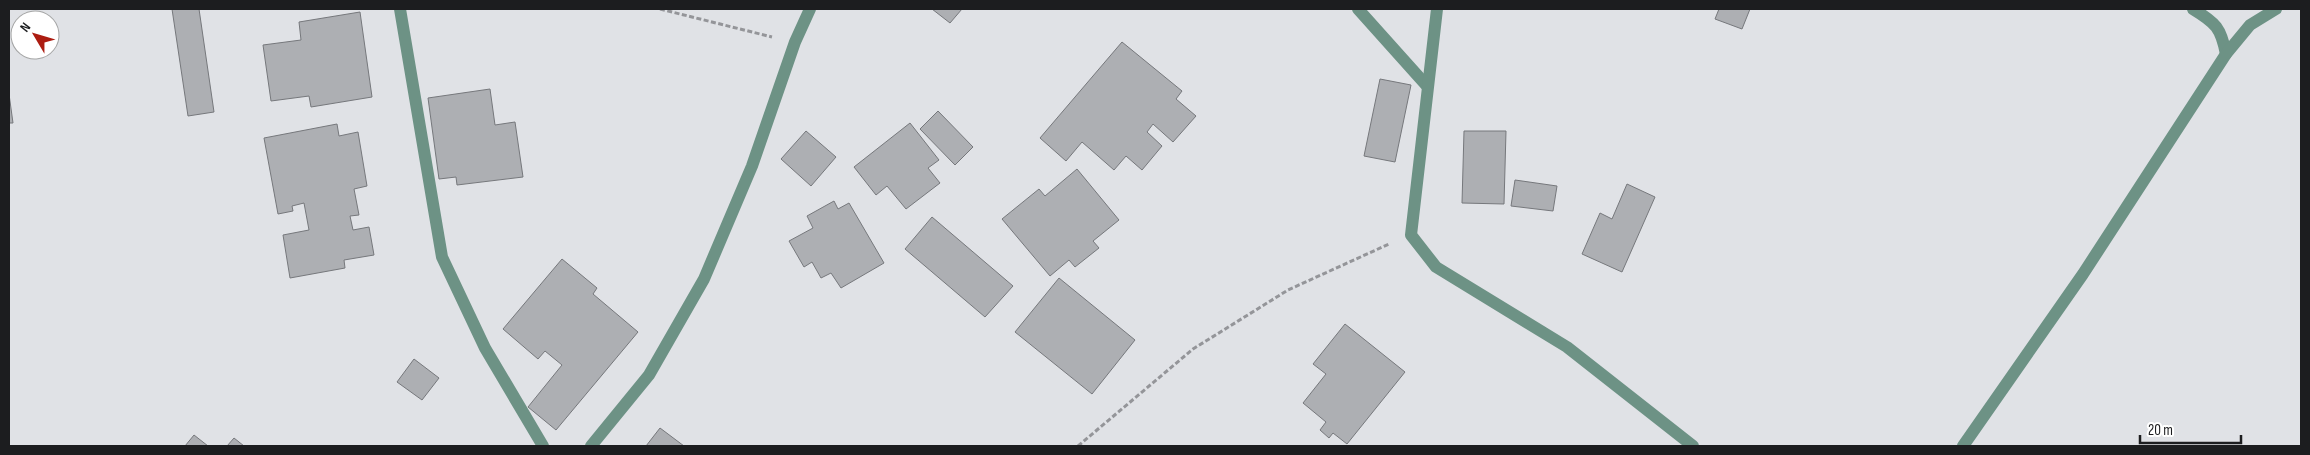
<svg xmlns="http://www.w3.org/2000/svg" width="2310" height="455" font-family="'Sofia Sans Condensed',sans-serif">
<style>
.building{fill:#adafb3;stroke:#76787c}
.lines{fill:none;stroke-linecap:round;stroke-linejoin:round}
.path{stroke:#949599;stroke-width:3;stroke-dasharray:5 2.5;stroke-linecap:butt}
.street{stroke:#6d9285;stroke-width:12}
</style>
<rect width="100%" height="100%" fill="#e0e2e6"/>
<!-- building -->
<g class="building">
<polygon points="172,9 199,9 214,112 188,116"/>
<polygon points="932,9 962,9 950,23"/>
<polygon points="1719,9 1750,9 1742,29 1715,19"/>
<polygon points="360,12 372,97 311,107 309,96 271,101 263,45 301,40 299,22"/>
<polygon points="1122,42 1182,91 1176,99 1196,116 1173,142 1153,124 1147,132 1162,146 1142,170 1126,156 1114,170 1082,142 1066,161 1040,138"/>
<polygon points="1380,79 1411,85 1395,162 1364,156"/>
<polygon points="490,89 495,125 515,122 523,177 457,185 456,177 439,179 428,98"/>
<polygon points="9,94 13,123 9,123"/>
<polygon points="938,111 973,147 955,165 920,129"/>
<polygon points="910,123 939,160 928,168 940,183 906,209 887,186 876,195 854,167"/>
<polygon points="337,124 339,136 358,132 367,186 354,189 359,215 350,216 353,230 369,227 374,255 344,260 345,268 290,278 283,235 309,230 304,203 292,206 293,211 278,214 264,138"/>
<polygon points="806,131 836,157 811,186 781,159"/>
<polygon points="1464,131 1506,131 1504,204 1462,203"/>
<polygon points="1077,169 1119,220 1093,241 1099,248 1075,267 1069,260 1050,276 1002,219 1039,189 1045,196"/>
<polygon points="1515,180 1557,186 1553,211 1511,206"/>
<polygon points="1627,184 1655,197 1622,272 1582,254 1600,213 1612,219"/>
<polygon points="834,201 838,209 849,203 884,263 841,288 831,273 821,278 812,262 804,267 789,241 813,228 807,216"/>
<polygon points="932,217 1013,286 985,317 905,249"/>
<polygon points="562,259 597,288 593,294 638,332 556,430 528,407 562,365 545,351 538,359 503,329"/>
<polygon points="1059,278 1135,340 1092,394 1015,332"/>
<polygon points="1345,324 1405,372 1347,444 1333,433 1329,438 1320,430 1326,422 1303,403 1326,374 1313,364"/>
<polygon points="414,359 439,378 422,400 397,382"/>
<polygon points="660,428 684,446 646,446"/>
<polygon points="194,435 208,446 185,446"/>
<polygon points="234,438 244,446 227,446"/>
</g>
<g class="lines">
<!-- path -->
<g class="path">
<polyline points="660,9 772,37"/>
<polyline points="1078,446 1193,349 1288,290 1389,244"/>
</g>
<!-- street -->
<g class="street">
<polyline points="400,9 442,257 485,348 543,446"/>
<polyline points="1358,9 1427,86"/>
<polyline points="1437,9 1411,235 1436,267 1567,347 1693,446"/>
<path d="M2193,9C2216,23 2221,28 2226,54"/>
<polyline points="591,446 649,375 704,279 752,166 795,42 810,9"/>
<polyline points="1963,446 2083,274 2226,54 2250,25 2276,9"/>
</g>
</g>
<!-- border -->
<rect width="2310" height="455" fill="none" stroke="#1c1d1f" stroke-width="20"/>
<!-- north arrow -->
<g transform="translate(35 35) rotate(308)"><circle r="24" fill="#ffffff" stroke="#a4a5a5"/>
<path d="M0-4L9 19L0 12L-9 19Z" fill="#ac1c11"/>
<text y="-8" font-size="14" font-weight="bold" text-anchor="middle" fill="#1c1d1f">N</text>
</g>
<!-- scale -->
<path d="M2140 435v8h101v-8" fill="none" stroke="#1c1d1f" stroke-width="2.5"/>
<text x="2148" y="435" font-size="15" fill="#1c1d1f" stroke="#ffffff" stroke-width="4" paint-order="stroke">20 m</text>
</svg>
